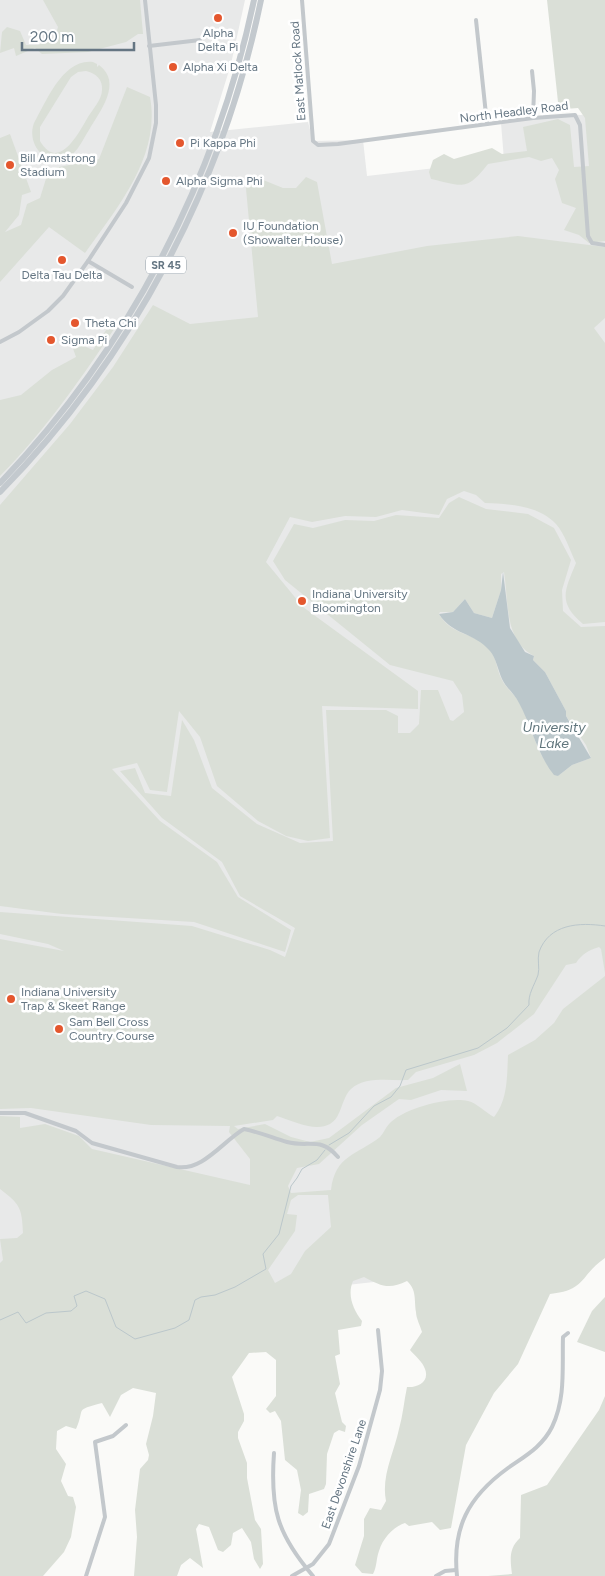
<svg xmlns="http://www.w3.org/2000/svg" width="605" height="1576" font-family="Figtree,sans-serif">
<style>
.built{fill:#e8e9e9}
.green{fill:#dadfd7;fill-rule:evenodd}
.water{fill:#bbc7cb}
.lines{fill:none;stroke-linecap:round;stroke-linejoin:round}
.stream{stroke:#bbc7cb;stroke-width:1}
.minor{stroke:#c3c8cc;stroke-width:4}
.trunk{stroke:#c3c9ce;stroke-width:6}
.poi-dot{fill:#e4572e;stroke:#fff;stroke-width:2}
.labels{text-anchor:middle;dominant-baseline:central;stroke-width:5;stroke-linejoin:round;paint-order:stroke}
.shield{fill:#fff;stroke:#939fa8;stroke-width:1}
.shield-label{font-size:11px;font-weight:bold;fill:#657683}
.poi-label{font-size:12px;fill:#657683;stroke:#fff;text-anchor:start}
.street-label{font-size:12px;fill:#657683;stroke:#fff}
.water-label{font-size:14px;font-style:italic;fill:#60757c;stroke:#fff}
</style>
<rect width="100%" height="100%" fill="#fafaf8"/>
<!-- built -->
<polygon class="built" points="0,0 245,0 231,64 210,132 308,122 313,141 363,140 367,176 504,160 501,123 565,114 581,115 605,110 605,1256 0,1324"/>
<!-- green -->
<g class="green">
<polygon points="43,0 140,0 143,34 138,34 126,42 88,52 42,54 35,48 16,56 14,48 0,53 2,32 7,27 20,31 26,45 38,45 55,37 58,27"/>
<path d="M547,0H605V241L589,243L579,235L564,230L576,208L562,203L555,179L559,170L552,158L541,161L529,157L488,164C466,192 463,186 431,179L429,172L433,160L444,154L454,159L492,148L502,154L527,151L523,127L558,119L570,125L574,167L589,166L585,118L578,108L565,109L558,102Z"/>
<path d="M93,62L97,64V67L99,65C123,83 100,111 89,130C83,139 78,152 68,157C46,168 26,144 34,123C46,102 63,58 93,62ZM86,71C96,73 103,80 102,90C102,99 93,109 88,117C79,132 59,173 40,141V127L71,77L78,72Z"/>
<path d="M127,87L150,97C161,156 117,208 85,253L49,227L0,282V138L10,134L31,192L22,195L19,215L5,232L21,225L27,204L40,198L49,169L99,159Z"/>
<path d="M251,175L283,188H296L306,177L317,182L332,264L427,246L518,236L605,247V318L594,328L605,343V622L583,624C557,602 565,590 576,563C570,551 565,534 556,524C538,505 509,504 485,503L476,495L464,491L447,499L439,515L402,510L376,517L345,516L312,522L290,517L266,562L303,607L418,691V709L322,706L330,838L308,841L286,836L258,821L217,786L200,737L179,711L167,792L150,790L137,763L112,769L160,821L217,862L238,897L291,930L285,952L194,922L62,914L0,906V505L70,424L113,367L153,305L190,324L258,317L245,178Z"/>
<path d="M112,321L118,323C83,376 45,431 0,476V400L21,395L52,370L76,357L70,340L93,350Z"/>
<path d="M459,497L486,509L528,514L554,528L571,560L562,590L563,611L581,627L605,626V973L601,949L599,947C589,950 582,954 576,963L566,965L534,1014L497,1043L474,1055L416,1072L408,1080C390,1081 365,1076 351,1089C345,1094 342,1107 339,1113C328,1139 296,1122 277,1116L273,1120L234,1126L238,1129L265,1124L291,1137L310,1142L329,1138L396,1088L433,1078L460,1064L467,1091L441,1090L411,1100L399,1099L362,1125L319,1164L297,1168L288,1186L291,1193L331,1190C335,1155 357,1155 380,1137C384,1133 385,1128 389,1124C402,1109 448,1096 468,1101C477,1103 486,1113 494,1117C508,1100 507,1076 508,1055L535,1040L554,1023L563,1009L605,976V1258C579,1276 587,1290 550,1294L518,1364L494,1393L466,1445L451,1528L440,1530L432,1522L409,1526L405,1523C393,1527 383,1538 379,1551C376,1559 377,1567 373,1574L362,1573L355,1565L364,1536V1519L370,1508L381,1510L386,1501C381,1476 394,1453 399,1429C403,1415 404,1401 407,1387C417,1388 430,1382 425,1369C423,1362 414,1355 410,1350L422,1332C420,1325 416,1318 416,1312C414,1300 417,1290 407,1281C389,1290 381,1286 364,1277L353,1281C347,1295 353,1309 362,1321L361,1326L338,1330L340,1354L335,1356L340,1384L335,1393L342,1422L346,1426L345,1432L339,1430L334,1433L327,1454L326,1484L324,1489L309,1494L308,1512L303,1516L298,1513L301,1490L297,1470L285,1460L281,1421L275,1411L270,1413L266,1409L276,1396V1360L266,1352L249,1353L232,1377L244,1414V1421L238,1432V1438L247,1463V1478L255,1520L261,1529L263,1564L260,1569L254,1559L251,1542L242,1528L233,1533L231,1545L223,1552L218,1550L209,1527L199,1524L196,1529L203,1568L190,1558L181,1565L177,1576H134L137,1537L135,1510L140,1469L148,1460L149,1455L146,1444L153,1416L156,1393L133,1388L121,1395L110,1417L102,1403C73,1411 86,1407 76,1429L66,1426L57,1431L56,1449L66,1464L61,1481L68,1496L73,1497L76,1507L71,1537L64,1552L43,1576H0V1263L3,1260L0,1239L17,1238L23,1233C22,1208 20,1204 0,1189V1116L20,1117V1128L45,1124L79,1136L92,1149L250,1185V1159L229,1132L230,1126L151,1125L31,1108L0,1109V939L64,951L48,944L0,934V912L192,926L270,950L285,957L295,928L240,896L222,862L162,818L120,771L135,768L145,793L171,796L182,720L194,740L212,788L257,824L300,843L333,841L326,710H386L398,716V733H410L419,724L421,690H438L450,720L453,721L464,712L462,695L453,681L390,665L285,580L273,561L294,524L313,528L345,520L374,521L396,515L439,518L449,503ZM504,572C509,603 504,640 534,656L533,660L545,672L566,711V716L586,745L591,758L572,765L558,776C535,757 533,726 519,702C514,694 506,688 502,680C497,671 497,660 491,651C475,631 452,637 439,614L440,612H453L465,599L474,613L492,618L501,590V574ZM298,1195H328L331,1227L305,1251L291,1274L275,1283L268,1270L295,1231L297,1215L287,1214L291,1200Z"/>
<polygon points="605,1297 605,1352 577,1342 592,1311"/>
<path d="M605,1396V1576H488L512,1574C510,1559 509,1548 520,1538L521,1495L547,1485L599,1410Z"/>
</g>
<!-- water -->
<path class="water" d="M503,572L510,628L525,652L534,656L533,660L545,672L566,711V716L591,758L572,765L558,776L554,775C537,754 532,727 519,703C515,694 506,688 502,679C498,670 496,658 490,651C474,632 452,635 439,614L453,612L465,599L474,613L492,618L501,590Z"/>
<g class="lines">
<!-- stream -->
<g class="stream">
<path d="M329,1145L349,1133L374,1106L391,1097L400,1086L406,1070L478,1048L507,1028L529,1005C528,994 534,986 538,975C540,968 537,960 539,952C549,924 579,922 605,926"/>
<polyline points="0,1320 18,1312 26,1323 46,1313 71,1311 77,1306 74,1296 86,1291 105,1299 116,1327 135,1339 175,1328 189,1320 195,1300 201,1297 215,1295 235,1287 266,1269 263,1254 279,1234 291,1186 297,1178 302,1169 317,1160 325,1150"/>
</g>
<!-- minor -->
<g class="minor">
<polyline points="302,0 313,141 318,145 338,144 533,118 575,115 580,125 588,236 592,243 605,245"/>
<polyline points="476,20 487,124"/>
<polyline points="149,46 200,40"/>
<polyline points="532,71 534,91 533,118"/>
<polyline points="88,261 132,287"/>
<polyline points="0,342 19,332 48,311 63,296 88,261 126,203 149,158 156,123 156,105 145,0"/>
<path d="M0,1113H25L76,1131L92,1143L177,1167C203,1171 223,1141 244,1129C259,1132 273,1138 287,1142C309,1148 320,1136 338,1157"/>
<path d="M274,1453C270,1508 277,1534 313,1576"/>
<polyline points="86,1576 105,1517 95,1442 113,1436 126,1425"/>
<polyline points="292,1576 313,1564 329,1544 359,1466 380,1390 382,1371 378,1330"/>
<polyline points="436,1576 445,1571 456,1570"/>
<path d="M457,1576C452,1528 468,1497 508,1468C525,1456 542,1447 552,1427C566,1398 562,1367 563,1337L568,1333"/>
</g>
<!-- trunk -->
<g class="trunk">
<path d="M0,483C128,349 216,181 254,0"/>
<path d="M0,492C132,357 223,185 261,0"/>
</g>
</g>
<!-- markers -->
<g class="poi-dot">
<circle cx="218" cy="18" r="5"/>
<circle cx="173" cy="67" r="5"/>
<circle cx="180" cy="143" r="5"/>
<circle cx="10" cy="165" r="5"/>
<circle cx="166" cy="181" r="5"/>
<circle cx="233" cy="233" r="5"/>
<circle cx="62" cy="260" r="5"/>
<circle cx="75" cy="323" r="5"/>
<circle cx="51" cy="340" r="5"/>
<circle cx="302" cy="601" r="5"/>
<circle cx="11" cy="999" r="5"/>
<circle cx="59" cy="1029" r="5"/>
</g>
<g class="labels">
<!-- shield labels -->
<rect class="shield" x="146" y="256.5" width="40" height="17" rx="4"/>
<g class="shield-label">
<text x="166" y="265">SR 45</text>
</g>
<!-- poi labels -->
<g class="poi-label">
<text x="218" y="33" text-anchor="middle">Alpha<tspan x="218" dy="14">Delta Pi</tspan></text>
<text x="183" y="67">Alpha Xi Delta</text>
<text x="190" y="143">Pi Kappa Phi</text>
<text x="20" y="158">Bill Armstrong<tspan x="20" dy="14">Stadium</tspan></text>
<text x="176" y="181">Alpha Sigma Phi</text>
<text x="243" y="226">IU Foundation<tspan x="243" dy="14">(Showalter House)</tspan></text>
<text x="62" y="275" text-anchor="middle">Delta Tau Delta</text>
<text x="85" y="323">Theta Chi</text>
<text x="61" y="340">Sigma Pi</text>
<text x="312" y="594">Indiana University<tspan x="312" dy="14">Bloomington</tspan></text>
<text x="21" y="992">Indiana University<tspan x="21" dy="14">Trap &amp; Skeet Range</tspan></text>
<text x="69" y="1022">Sam Bell Cross<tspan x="69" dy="14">Country Course</tspan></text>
</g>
<!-- street labels -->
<g class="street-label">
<text transform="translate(298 71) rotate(-94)">East Matlock Road</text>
<text transform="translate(514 112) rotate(-7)">North Headley Road</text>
<text transform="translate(344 1474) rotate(-71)">East Devonshire Lane</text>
</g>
<!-- water labels -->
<g class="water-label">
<text x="554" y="727">University<tspan x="554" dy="16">Lake</tspan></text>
</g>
</g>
<!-- scale -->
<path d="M22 42v8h112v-8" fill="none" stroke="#657683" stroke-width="2.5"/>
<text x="30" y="42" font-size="15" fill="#657683" stroke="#ffffff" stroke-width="4" paint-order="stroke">200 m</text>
</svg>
